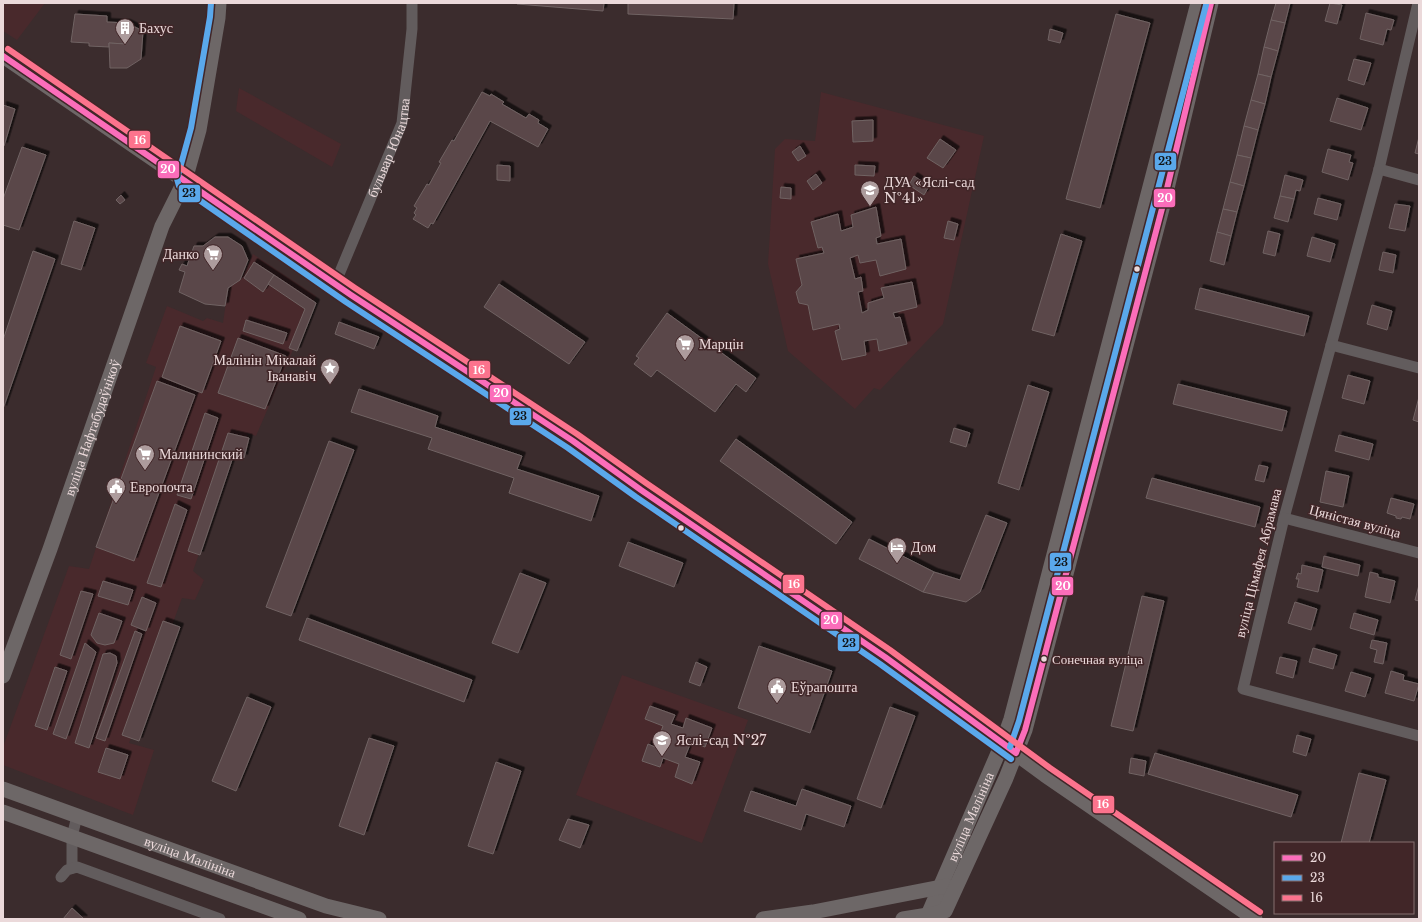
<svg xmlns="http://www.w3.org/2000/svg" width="1422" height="922" font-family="'Libre Baskerville',serif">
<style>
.built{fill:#49292c}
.building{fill:#5a4648;stroke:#706363;filter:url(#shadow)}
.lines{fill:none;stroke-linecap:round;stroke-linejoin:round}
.street{stroke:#625c5d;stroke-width:11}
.secondary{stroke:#6d6767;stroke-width:15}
.bus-1-casing{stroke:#412628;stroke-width:9}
.bus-2-casing{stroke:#412628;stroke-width:9}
.bus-3-casing{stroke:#412628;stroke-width:9}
.bus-1{stroke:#fb6dba;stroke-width:6}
.bus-2{stroke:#5aa8eb;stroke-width:6}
.bus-3{stroke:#fc738d;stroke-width:6}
.bus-dot{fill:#ebd9da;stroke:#412628;stroke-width:1.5}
.labels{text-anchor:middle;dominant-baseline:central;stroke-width:3;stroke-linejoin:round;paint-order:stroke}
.bus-label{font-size:13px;fill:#ebd9da;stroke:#412628;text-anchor:start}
.poi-label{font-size:14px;fill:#ebd9da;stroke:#412628;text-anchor:start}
.street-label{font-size:14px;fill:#ebd9da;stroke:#412628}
.line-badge{stroke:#412628;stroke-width:1.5}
.badge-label{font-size:11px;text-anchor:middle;font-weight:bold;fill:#fff}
.pale-badge-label{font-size:11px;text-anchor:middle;font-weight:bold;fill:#111}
</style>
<defs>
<filter id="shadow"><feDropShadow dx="3.5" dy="-3.5" stdDeviation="0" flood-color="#0009"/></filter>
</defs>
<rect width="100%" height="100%" fill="#3b2c2d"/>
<!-- built -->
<g class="built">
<polygon points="3,3 45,3 17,40 3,31"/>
<polygon points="239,88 341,144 332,167 236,111"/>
<polygon points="821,92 984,136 943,324 880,390 874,388 855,409 788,351 768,264 775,149 785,139 815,141"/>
<polygon points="253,254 316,296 256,436 247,433 249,438 244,458 234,454 193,571 204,580 195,600 182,598 129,743 154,750 133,815 3,765 3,747 69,566 89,569 156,367 146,363 167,306 203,321 207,318 223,323 228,288 240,280"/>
<polygon points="622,675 748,720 702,843 576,795"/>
</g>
<!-- building -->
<g class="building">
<polygon points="517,3 604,3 603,11 517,4"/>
<polygon points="628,3 734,3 733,19 628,14"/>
<polygon points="1276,3 1290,3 1285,23 1271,20"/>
<polygon points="1330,3 1342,5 1337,24 1325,21"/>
<polygon points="1366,13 1394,20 1391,30 1387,29 1383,45 1360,39"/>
<polygon points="75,14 107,16 107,22 127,23 126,44 109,43 109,47 89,46 89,43 71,42"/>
<polygon points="1116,14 1150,23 1100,208 1066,199"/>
<polygon points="1271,20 1285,23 1278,51 1264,47"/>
<polygon points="127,23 143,31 141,59 127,68 110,68 109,43 126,44"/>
<polygon points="1050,29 1063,33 1060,43 1048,40"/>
<polygon points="1264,47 1278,51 1271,77 1258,74"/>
<polygon points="1354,59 1371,63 1364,85 1348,80"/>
<polygon points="1258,74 1271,77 1265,104 1251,100"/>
<polygon points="482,92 490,96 491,94 504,102 502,104 526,118 529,114 539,120 538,123 548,129 538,147 490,121 433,224 431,223 428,228 413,219 416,215 414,213 417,208 414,206 427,184 429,185 441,163 439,162 452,140 454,141"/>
<polygon points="1337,98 1368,108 1361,130 1330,121"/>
<polygon points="1251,100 1265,104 1258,130 1244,126"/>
<polygon points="3,105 15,109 4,146 3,146"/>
<polygon points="873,120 873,141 853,142 852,121"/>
<polygon points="1244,126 1258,130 1251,158 1237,155"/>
<polygon points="1419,137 1419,154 1415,153"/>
<polygon points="940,139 956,150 943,168 927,158"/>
<polygon points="800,146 806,156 798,161 792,152"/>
<polygon points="22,147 46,155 19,230 3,225 3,199"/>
<polygon points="1328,149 1351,155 1349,162 1353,163 1348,180 1322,172"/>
<polygon points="1237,155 1251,158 1244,186 1230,182"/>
<polygon points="497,165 510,166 510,181 497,180"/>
<polygon points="855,165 875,166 874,176 855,175"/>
<polygon points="816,174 822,183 813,190 807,181"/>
<polygon points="1285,175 1303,180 1300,191 1296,190 1294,199 1280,196"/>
<polygon points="914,176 929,186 924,195 909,185"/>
<polygon points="1230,182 1244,186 1237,212 1223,209"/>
<polygon points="781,187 791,188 791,199 780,198"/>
<polygon points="121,195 125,200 120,204 116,200"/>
<polygon points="1280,196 1294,199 1288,222 1274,218"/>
<polygon points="1318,198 1341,204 1337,220 1314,214"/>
<polygon points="1395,204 1410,206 1405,231 1389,228"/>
<polygon points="876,207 881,236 876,238 877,244 901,239 906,269 880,276 876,260 860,263 858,255 850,258 855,279 861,277 863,291 858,292 862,313 868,310 868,303 884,298 881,288 912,282 917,307 893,313 895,318 900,317 907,344 879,351 877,339 864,341 866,355 842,360 835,331 840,329 839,324 813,330 808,305 799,303 796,292 802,285 796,259 824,253 822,247 818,248 811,222 838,214 841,231 853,227 851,215"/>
<polygon points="1223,209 1237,212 1231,236 1217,232"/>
<polygon points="74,221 95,228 81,270 61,264"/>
<polygon points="948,221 958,224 954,240 944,238"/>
<polygon points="1268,231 1280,234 1275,256 1263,253"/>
<polygon points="1217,232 1231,236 1224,265 1210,261"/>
<polygon points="1061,234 1082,241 1054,336 1032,330"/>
<polygon points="215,237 228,237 242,246 248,260 240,280 228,288 225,306 205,304 179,292 185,272 179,270 182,264 187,266 194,246 203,246"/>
<polygon points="1312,237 1335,244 1330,262 1307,256"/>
<polygon points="33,251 55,259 3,409 3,340"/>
<polygon points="1383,252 1396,255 1393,273 1379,270"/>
<polygon points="254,262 274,275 263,292 244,278"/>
<polygon points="274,275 316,303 297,351 289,348 305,309 268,284"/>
<polygon points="499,284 585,342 569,364 484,307"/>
<polygon points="1200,288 1309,316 1304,336 1195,309"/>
<polygon points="1372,305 1392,311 1387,330 1367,324"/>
<polygon points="667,313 756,378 746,392 736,384 715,412 657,370 651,377 634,364 639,358 636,356"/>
<polygon points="246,320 287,333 283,344 243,331"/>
<polygon points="339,322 379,337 374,349 335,334"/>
<polygon points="180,326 221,341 202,393 162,377"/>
<polygon points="238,338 286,356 265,409 218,393"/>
<polygon points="1348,375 1370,381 1364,404 1342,398"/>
<polygon points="157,381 195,395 134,561 96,547"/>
<polygon points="1178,384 1287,411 1282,431 1173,404"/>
<polygon points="1028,385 1049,392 1019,490 998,483"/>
<polygon points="359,389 438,416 435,427 522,456 517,469 599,496 591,521 509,493 514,478 428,449 432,438 351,412"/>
<polygon points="1419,397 1419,422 1413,420"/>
<polygon points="205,413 218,418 191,499 177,495"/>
<polygon points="954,428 970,433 966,447 950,442"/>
<polygon points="228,433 249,438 244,458 234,454 200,555 188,551"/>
<polygon points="1339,435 1373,444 1369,460 1335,451"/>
<polygon points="736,439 852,522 836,544 720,461"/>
<polygon points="329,441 354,450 291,616 266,607"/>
<polygon points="1259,465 1268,467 1264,482 1255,480"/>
<polygon points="1326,471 1349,476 1343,507 1320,502"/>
<polygon points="1152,478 1260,507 1255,527 1146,498"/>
<polygon points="1391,498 1414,504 1410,519 1402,517 1401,519 1396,518 1396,516 1387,513"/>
<polygon points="175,504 187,510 161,587 147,583"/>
<polygon points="986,515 1007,523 980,592 966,602 923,592 934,572 960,580"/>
<polygon points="869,539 934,572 923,592 859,559"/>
<polygon points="628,542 683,563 674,587 619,566"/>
<polygon points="1324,556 1360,565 1358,576 1322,567"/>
<polygon points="1302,565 1323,570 1318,592 1297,587 1299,579 1296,579 1298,573 1301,574"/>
<polygon points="1370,572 1378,574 1378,577 1395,581 1390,603 1365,597"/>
<polygon points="520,573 546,583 518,653 492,643"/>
<polygon points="103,581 133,590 128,605 98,596"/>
<polygon points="1419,585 1419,601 1415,600"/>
<polygon points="81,591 93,594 71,659 60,655"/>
<polygon points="1142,596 1164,601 1133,731 1111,726"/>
<polygon points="142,597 156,603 146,631 131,625"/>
<polygon points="1295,602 1317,609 1311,630 1288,623"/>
<polygon points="99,613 122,621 114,643 105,645 97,643 91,635"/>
<polygon points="1354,613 1378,620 1374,635 1350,628"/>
<polygon points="307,618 472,680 464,702 299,640"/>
<polygon points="163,621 180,627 139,741 122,735"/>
<polygon points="135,631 142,634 105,741 96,738"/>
<polygon points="1372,640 1387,643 1383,664 1374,662 1377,650 1370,648"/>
<polygon points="85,643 96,652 66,739 53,734"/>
<polygon points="759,646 832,671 810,733 738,708"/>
<polygon points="1313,648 1337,655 1333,669 1309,662"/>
<polygon points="110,653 116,656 117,663 89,748 75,743 103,654"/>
<polygon points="1280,657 1297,661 1293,678 1276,673"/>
<polygon points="696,662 707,667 700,686 689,682"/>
<polygon points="55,667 67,671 47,730 35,726"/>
<polygon points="1391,671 1404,675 1403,680 1419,684 1414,701 1385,693"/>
<polygon points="1351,672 1371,678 1365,697 1345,691"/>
<polygon points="247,697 271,707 236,791 212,781"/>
<polygon points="650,706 675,715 671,724 683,728 686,718 712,728 705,747 691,742 685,757 700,762 692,784 675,777 679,764 663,758 660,767 642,761 648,744 655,747 663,726 645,719"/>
<polygon points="890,707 915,716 881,808 857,799"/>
<polygon points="1297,735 1311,739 1306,756 1293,752"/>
<polygon points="369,738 394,746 364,835 339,826"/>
<polygon points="106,748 128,755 120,779 98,772"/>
<polygon points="1155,753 1298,795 1291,817 1148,774"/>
<polygon points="1131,758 1146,761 1144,776 1129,773"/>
<polygon points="496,762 521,771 493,854 468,846"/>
<polygon points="1359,773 1386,780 1369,843 1341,843"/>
<polygon points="802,789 851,806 844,827 806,814 801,830 744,811 751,791 796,806"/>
<polygon points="568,819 589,825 580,848 559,840"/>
<polygon points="72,908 84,919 63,919"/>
</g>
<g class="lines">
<!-- street -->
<g class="street">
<polyline points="1418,3 1379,169 1284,518 1243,689 1419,736"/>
<polyline points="1379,169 1419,180"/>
<path id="s1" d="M335,284L402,123L412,29V3"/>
<polyline points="1331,345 1419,368"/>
<polyline points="1284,518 1419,553"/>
<polyline points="72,868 72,837 77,816"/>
<polyline points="61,877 67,870 77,867 220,919"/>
</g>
<!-- secondary -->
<g class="secondary">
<polyline points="3,56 351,295 430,346 573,441 641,490 885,657 1045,775 1255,919"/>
<path id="s2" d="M3,676L50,549L162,226L185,180L199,130L218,18L219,3"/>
<path id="s3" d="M3,789L326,906L379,919"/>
<polyline points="3,812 299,919"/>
<path id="s4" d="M928,915L1002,744L1011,719L1198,3"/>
<polyline points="763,919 813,912 946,886"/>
<polyline points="903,919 928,915 945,911 1006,778 1025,730 1164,201 1211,3"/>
</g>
<!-- bus-1 casing -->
<g class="bus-1-casing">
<polyline id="bus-1" points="3,56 351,295 573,441 641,490 885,657 1016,753 1025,730 1164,201 1211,3"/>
</g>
<!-- bus-2 casing -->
<g class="bus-2-casing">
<g id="bus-2">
<polyline points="211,3 210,17 191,128 177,179 179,186 346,302 568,448 636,497 880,664 1011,759"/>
<polyline points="1010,747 1019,721 1206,5"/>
</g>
</g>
<!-- bus-3 casing -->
<g class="bus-3-casing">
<polyline id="bus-3" points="8,49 355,288 577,434 646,483 890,650 1050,768 1260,912"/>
</g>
<!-- bus-1 -->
<use href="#bus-1" class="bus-1"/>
<!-- bus-2 -->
<use href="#bus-2" class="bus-2"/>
<!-- bus-3 -->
<use href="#bus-3" class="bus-3"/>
</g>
<!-- icons -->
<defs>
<g id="building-pin" transform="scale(1)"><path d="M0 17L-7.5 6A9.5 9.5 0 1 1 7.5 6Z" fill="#ad9c9d" stroke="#412628"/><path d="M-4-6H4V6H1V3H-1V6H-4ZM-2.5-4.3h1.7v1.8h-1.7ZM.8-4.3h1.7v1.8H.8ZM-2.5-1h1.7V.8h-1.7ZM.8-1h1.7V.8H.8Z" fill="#fff"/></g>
<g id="school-pin" transform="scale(1)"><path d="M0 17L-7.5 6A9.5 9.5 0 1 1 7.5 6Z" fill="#ad9c9d" stroke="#412628"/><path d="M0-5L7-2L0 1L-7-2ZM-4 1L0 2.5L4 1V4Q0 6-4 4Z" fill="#fff"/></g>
<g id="supermarket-pin" transform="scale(1)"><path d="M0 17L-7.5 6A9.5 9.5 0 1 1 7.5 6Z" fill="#ad9c9d" stroke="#412628"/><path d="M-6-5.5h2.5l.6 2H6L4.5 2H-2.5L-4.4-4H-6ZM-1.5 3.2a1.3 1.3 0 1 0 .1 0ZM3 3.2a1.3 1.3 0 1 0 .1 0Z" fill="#fff"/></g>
<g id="sight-pin" transform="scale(1)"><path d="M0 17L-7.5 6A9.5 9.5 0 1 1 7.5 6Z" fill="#ad9c9d" stroke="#412628"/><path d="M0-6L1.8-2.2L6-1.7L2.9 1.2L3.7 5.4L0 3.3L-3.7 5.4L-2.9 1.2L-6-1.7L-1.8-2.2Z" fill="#fff"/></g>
<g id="civic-pin" transform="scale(1)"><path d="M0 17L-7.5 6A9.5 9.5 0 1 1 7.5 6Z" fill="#ad9c9d" stroke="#412628"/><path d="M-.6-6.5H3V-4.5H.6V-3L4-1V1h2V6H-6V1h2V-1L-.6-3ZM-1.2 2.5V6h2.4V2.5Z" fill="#fff"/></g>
<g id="hotel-pin" transform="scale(1)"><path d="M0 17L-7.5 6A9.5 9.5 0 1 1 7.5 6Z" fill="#ad9c9d" stroke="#412628"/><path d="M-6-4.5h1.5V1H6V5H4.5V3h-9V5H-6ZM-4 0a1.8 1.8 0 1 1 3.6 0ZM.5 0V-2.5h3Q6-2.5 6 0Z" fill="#fff"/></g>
</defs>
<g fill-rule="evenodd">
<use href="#building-pin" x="125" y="28"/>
<use href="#school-pin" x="870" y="190"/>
<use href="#supermarket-pin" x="213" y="254"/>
<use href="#supermarket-pin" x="685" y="344"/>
<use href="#sight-pin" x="330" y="368"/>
<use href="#supermarket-pin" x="145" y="454"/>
<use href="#civic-pin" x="116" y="487"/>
<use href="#hotel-pin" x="897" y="547"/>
<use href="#civic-pin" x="777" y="687"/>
<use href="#school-pin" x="662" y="740"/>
</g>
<!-- markers -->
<g class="bus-dot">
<circle cx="1137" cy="269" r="3.5"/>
<circle cx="681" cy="528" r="3.5"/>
<circle cx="1044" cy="659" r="3.5"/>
</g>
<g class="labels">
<!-- bus labels -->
<g class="bus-label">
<text x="1052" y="659">Сонечная вуліца</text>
</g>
<!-- poi labels -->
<g class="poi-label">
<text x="139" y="28">Бахус</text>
<text x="884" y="182">ДУА «Яслі-сад<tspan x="884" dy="16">№41»</tspan></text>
<text x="199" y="254" text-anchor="end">Данко</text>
<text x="699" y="344">Марцін</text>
<text x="316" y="360" text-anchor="end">Малінін Мікалай<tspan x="316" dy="16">Іванавіч</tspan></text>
<text x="159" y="454">Малининский</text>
<text x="130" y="487">Европочта</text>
<text x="911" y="547">Дом</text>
<text x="791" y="687">Еўрапошта</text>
<text x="676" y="740">Яслі-сад №27</text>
</g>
<!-- street labels -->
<g class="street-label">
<text stroke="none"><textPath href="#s1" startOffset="147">бульвар Юнацтва</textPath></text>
<text stroke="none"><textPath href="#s2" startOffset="264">вуліца Нафтабудаўнікоў</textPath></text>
<text transform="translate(1355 521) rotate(15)">Цяністая вуліца</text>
<text transform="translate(1258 563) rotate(-76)">вуліца Цімафея Абрамава</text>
<text stroke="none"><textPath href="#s4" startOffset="107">вуліца Малініна</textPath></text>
<text stroke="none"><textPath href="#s3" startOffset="199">вуліца Малініна</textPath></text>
</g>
</g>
<g class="line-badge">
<rect x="128" y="130" width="23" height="19" rx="4" fill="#fc738d"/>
<rect x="1154" y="152" width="23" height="19" rx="4" fill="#5aa8eb"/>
<rect x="157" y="160" width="23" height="19" rx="4" fill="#fb6dba"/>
<rect x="178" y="184" width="23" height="19" rx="4" fill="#5aa8eb"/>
<rect x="1153" y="188" width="23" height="20" rx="4" fill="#fb6dba"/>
<rect x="468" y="360" width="23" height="19" rx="4" fill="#fc738d"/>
<rect x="489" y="384" width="23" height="19" rx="4" fill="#fb6dba"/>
<rect x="509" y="407" width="23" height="19" rx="4" fill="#5aa8eb"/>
<rect x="1049" y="552" width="23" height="20" rx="4" fill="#5aa8eb"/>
<rect x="782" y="574" width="23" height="20" rx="4" fill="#fc738d"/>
<rect x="1051" y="576" width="23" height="20" rx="4" fill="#fb6dba"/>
<rect x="820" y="611" width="23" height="19" rx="4" fill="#fb6dba"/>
<rect x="837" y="633" width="23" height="19" rx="4" fill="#5aa8eb"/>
<rect x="1092" y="795" width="23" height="19" rx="4" fill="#fc738d"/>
</g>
<g class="badge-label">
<text x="140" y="144">16</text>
<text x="168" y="173">20</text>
<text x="1165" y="202">20</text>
<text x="479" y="374">16</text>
<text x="501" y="397">20</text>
<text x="794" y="588">16</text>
<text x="1063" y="590">20</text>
<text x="831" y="624">20</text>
<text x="1103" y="808">16</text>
</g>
<g class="pale-badge-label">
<text x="1165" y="165">23</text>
<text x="189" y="197">23</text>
<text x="520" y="420">23</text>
<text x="1061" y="566">23</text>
<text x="849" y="647">23</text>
</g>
<!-- border -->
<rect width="1422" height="922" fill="none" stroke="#ebd9da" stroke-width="8"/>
<!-- legend -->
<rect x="1274" y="842" width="140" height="72" fill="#412628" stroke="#856e6f"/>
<rect x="1282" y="855" width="20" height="6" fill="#fb6dba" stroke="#856e6f"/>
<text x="1310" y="862" font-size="12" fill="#ebd9da">20</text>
<rect x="1282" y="875" width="20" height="6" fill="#5aa8eb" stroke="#856e6f"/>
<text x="1310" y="882" font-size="12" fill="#ebd9da">23</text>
<rect x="1282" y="895" width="20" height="6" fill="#fc738d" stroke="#856e6f"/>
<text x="1310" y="902" font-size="12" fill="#ebd9da">16</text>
</svg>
